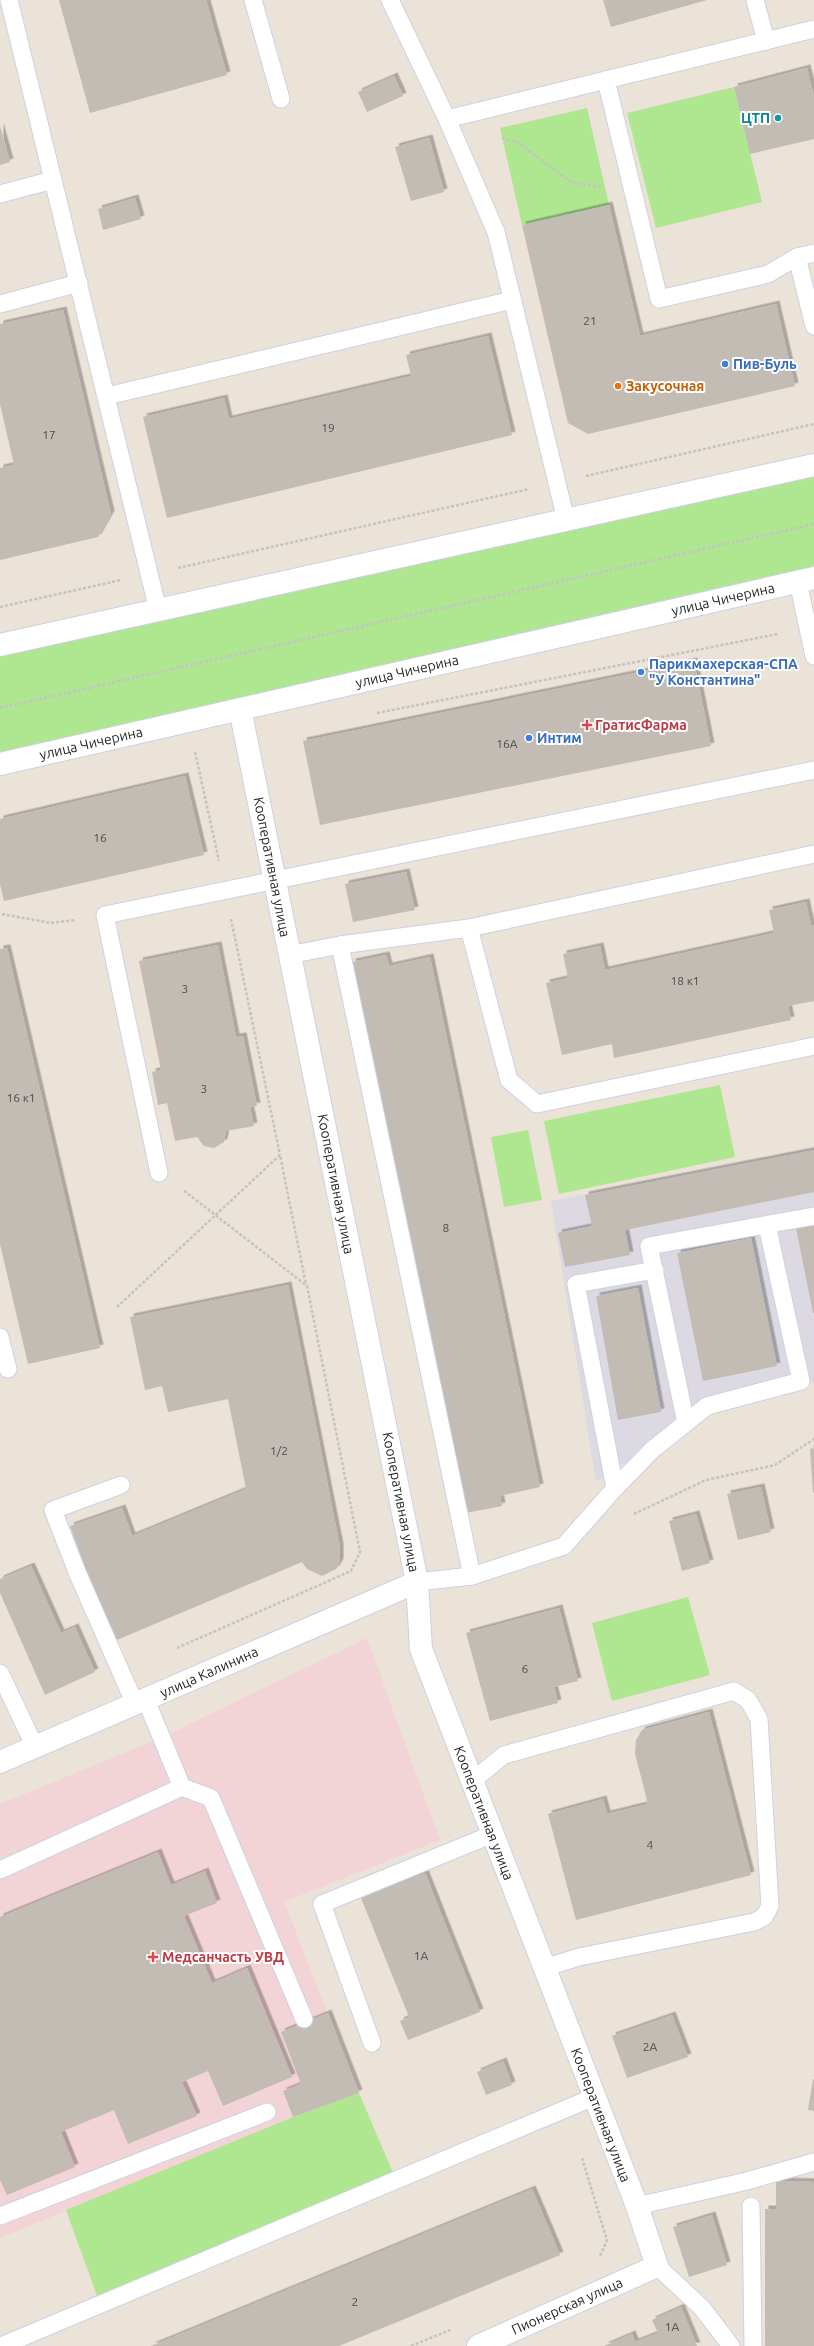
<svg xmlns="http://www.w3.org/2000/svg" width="814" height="2346" font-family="Ubuntu,sans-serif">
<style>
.industrial{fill:#dcd9e3}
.medical{fill:#f3d4d6}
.green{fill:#afe690}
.building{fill:#c2bcb5;filter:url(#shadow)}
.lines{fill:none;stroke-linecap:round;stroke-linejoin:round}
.service-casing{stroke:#cdd1e2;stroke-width:19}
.minor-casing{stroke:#cdd1e2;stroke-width:24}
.tertiary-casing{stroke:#cdd1e2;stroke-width:24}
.path{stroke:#c3c3c3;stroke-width:2.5;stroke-dasharray:3 2;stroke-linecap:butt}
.service{stroke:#fff;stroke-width:17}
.minor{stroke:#fff;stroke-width:22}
.tertiary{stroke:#fff;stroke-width:22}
.culture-dot{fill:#0f9aa8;stroke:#fff;stroke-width:1.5}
.shop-dot{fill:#3f7fe0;stroke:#fff;stroke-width:1.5}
.food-dot{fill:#e8710a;stroke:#fff;stroke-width:1.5}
.health-dot{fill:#e0444e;stroke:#fff;stroke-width:1.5}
.labels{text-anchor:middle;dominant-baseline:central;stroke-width:4;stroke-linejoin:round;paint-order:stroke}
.number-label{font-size:12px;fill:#4e4c4a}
.culture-label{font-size:14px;font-weight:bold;fill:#0d838f;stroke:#fff;text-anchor:end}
.shop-label{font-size:14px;font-weight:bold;fill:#366cbe;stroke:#fff;text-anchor:start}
.food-label{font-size:14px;font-weight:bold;fill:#c56008;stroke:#fff;text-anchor:start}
.street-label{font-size:14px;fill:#272727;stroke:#fff}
.health-label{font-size:14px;font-weight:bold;fill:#be3a42;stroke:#fff;text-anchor:start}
</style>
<defs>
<filter id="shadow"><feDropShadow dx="3.5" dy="-3.5" stdDeviation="0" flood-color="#0004"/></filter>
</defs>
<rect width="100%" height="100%" fill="#ebe2d8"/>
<!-- industrial -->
<polygon class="industrial" points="814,1149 814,1382 714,1407 596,1482 551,1201"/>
<!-- medical -->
<polygon class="medical" points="367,1638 440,1840 284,1902 359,2093 293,2117 0,2238 0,1804 163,1737"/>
<!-- green -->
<g class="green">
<polygon points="734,87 762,202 656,228 627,113"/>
<polygon points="587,108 609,205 522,225 500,128"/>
<polygon points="814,464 814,582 0,766 0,645"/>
<polygon points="720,1085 735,1157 559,1194 544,1121"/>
<polygon points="528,1130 542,1200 504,1207 491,1137"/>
<polygon points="688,1597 710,1675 612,1701 592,1623"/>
<polygon points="359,2093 396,2180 100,2304 66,2210 293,2117"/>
</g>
<!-- building -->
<g class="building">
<polygon points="59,0 206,0 227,75 90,113"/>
<polygon points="603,0 707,0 611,27"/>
<polygon points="807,68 814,97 814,139 750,154 734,87"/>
<polygon points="394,76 403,96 367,112 358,92"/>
<polygon points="0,126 10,162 0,165"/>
<polygon points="429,138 444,192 411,201 395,147"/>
<polygon points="135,198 141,219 103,230 98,209"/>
<polygon points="609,205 640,336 776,304 795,386 588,434 568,423 522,225"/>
<polygon points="63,310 111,514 98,537 0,560 0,468 14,465 0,404 0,324"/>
<polygon points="488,336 512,435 167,518 143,417 224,398 229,419 411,376 406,355"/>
<polygon points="694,661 711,746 320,825 303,741"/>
<polygon points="185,776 204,855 4,901 0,884 0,819"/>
<polygon points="406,872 415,910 353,922 345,884"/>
<polygon points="806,902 811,925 814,925 814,1001 788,1006 791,1020 614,1058 612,1044 562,1055 546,983 568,978 563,954 600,946 605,970 774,933 769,910"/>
<polygon points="218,945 236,1037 243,1036 257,1106 250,1107 254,1126 226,1131 224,1142 214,1148 204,1146 197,1137 175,1141 167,1103 158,1105 152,1072 161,1070 139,961"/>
<polygon points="7,948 100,1348 28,1364 0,1244 0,949"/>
<polygon points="386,955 389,966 430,957 540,1487 500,1496 502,1506 466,1513 352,962"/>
<polygon points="814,1150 814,1192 625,1230 630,1255 565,1267 558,1233 592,1226 585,1195"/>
<polygon points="814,1225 814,1313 813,1313 796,1228"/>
<polygon points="751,1238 777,1366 703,1381 677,1253"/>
<polygon points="288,1285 340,1547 340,1562 336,1569 322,1576 307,1569 302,1562 112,1642 70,1526 122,1508 132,1536 246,1489 228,1399 168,1412 162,1386 145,1390 130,1317"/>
<polygon points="638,1288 661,1412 618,1420 596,1296"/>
<polygon points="814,1448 814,1493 813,1493 810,1449"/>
<polygon points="761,1487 771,1532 738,1540 727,1494"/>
<polygon points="696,1514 710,1563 682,1571 669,1521"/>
<polygon points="31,1566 61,1633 75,1627 95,1672 45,1695 0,1593 0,1579"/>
<polygon points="559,1608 578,1681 554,1687 558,1703 490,1721 466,1633"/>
<polygon points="709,1712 751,1875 576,1920 548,1814 603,1799 607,1814 648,1804 635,1754 636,1740 642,1730"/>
<polygon points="158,1852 171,1885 205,1871 217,1903 184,1916 212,1983 247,1968 292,2077 223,2106 208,2071 182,2082 197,2116 128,2144 114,2110 61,2132 75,2167 7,2195 0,2180 0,1917"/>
<polygon points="425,1873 480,2012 408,2040 400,2021 409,2017 361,1898"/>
<polygon points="328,2013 359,2093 293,2117 283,2091 301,2084 281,2032"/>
<polygon points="672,2015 688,2057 627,2078 612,2036"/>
<polygon points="503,2061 512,2085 486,2095 477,2072"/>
<polygon points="813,2079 814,2080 814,2111 808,2110"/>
<polygon points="776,2181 814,2182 814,2346 765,2346 765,2209 776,2209"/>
<polygon points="532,2189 560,2255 339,2346 151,2346"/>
<polygon points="712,2215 727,2265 689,2277 673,2227"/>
<polygon points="681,2307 697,2346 604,2346 632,2334 635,2342 658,2333 652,2320"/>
</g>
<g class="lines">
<!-- service casing -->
<g class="service-casing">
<g id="service">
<polyline points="9,0 158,610"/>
<polyline points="253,0 281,99"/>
<polyline points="390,0 447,119 496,232 566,520"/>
<polyline points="755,0 766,41"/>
<polyline points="606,80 659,299 768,274 797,257"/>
<polyline points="447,119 814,29"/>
<polyline points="0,194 53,180"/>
<polyline points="814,253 797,257 814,326"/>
<polyline points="0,304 79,283"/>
<polyline points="107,396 512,300"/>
<polyline points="798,582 814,656"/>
<polyline points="814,854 469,928 509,1080 537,1104 814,1046"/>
<polyline points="340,945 472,1576"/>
<polyline points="289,955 340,945 469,928"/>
<polyline points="159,1173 105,915 814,770"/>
<polyline points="0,1337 8,1369"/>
<polyline points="686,1423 649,1246 814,1216"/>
<polyline points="121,1485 53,1510 77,1572 135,1704"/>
<polyline points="615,1488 652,1450 707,1406 801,1381 767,1225"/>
<polyline points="417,1582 472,1576 564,1546 615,1488 576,1284 655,1270"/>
<polyline points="0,1673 35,1747"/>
<polyline points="146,1700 182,1787"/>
<polyline points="472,1781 504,1755 734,1691 748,1700 759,1719 770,1906 764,1917 754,1922 579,1957 544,1968"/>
<polyline points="0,1870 182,1787 211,1798 304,2019"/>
<polyline points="372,2043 322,1904 493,1834"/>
<polyline points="637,2206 747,2181 814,2162"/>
<polyline points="751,2206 753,2346"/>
<polyline points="0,2216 267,2112"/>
<polyline points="657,2266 702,2308 731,2346"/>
<polyline points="1,2346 594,2097"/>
</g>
</g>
<!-- minor casing -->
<g class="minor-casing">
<g id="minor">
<polyline points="240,709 417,1582 421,1649 637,2206 657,2266 478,2346"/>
<polyline points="0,1762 417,1582"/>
</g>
</g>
<!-- tertiary casing -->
<g class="tertiary-casing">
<g id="tertiary">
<polyline points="0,645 814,465"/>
<polyline points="0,764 814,578"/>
</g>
</g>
<!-- path -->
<g class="path">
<polyline points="502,138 517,142 571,182 601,187"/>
<polyline points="586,476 814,424"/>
<polyline points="178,568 529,489"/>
<polyline points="0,607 121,580"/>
<polyline points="0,708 814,524"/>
<polyline points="377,713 778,634"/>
<polyline points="195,752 219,861"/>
<polyline points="2,914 51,923 75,920"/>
<polyline points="231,919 280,1155"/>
<polyline points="117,1307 280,1155 306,1285"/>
<polyline points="634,1514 706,1480 775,1465 814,1439"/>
<polyline points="177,1648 351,1571 360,1552 307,1286 183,1190"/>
<polyline points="582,2158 607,2240 600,2256"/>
<polyline points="411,2346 450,2330"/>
</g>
<!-- service -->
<use href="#service" class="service"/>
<!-- minor -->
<use href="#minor" class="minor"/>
<!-- tertiary -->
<use href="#tertiary" class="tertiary"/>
</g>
<!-- markers -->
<circle class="culture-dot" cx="778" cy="118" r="4"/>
<g class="shop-dot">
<circle cx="725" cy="364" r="4"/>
<circle cx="641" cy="672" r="4"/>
<circle cx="529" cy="738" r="4"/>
</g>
<circle class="food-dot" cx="618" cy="386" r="4"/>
<g class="health-dot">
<path d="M585 719h4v4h4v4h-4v4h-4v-4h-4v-4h4z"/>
<path d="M151 1951h4v4h4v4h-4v4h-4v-4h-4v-4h4z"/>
</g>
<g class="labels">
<!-- number labels -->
<g class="number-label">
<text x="590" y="320">21</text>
<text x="328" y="427">19</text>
<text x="49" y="434">17</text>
<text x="507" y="743">16А</text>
<text x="100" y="837">16</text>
<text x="685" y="980">18 к1</text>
<text x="185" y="988">3</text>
<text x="204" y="1088">3</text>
<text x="21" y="1097">16 к1</text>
<text x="446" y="1227">8</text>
<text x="279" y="1450">1/2</text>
<text x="525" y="1668">6</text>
<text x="650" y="1844">4</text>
<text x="421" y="1955">1А</text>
<text x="650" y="2046">2А</text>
<text x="355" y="2301">2</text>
<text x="672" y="2326">1А</text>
</g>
<!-- culture labels -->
<g class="culture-label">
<text x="770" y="118">ЦТП</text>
</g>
<!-- shop labels -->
<g class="shop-label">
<text x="733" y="364">Пив-Буль</text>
<text x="649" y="664">Парикмахерская-СПА<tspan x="649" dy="16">"У Константина"</tspan></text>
<text x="537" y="738">Интим</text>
</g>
<!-- food labels -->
<g class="food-label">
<text x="626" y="386">Закусочная</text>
</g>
<!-- street labels -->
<g class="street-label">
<text transform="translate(723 599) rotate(-13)">улица Чичерина</text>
<text transform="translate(407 671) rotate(-13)">улица Чичерина</text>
<text transform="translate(91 743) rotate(-13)">улица Чичерина</text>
<text transform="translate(272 867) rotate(79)">Кооперативная улица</text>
<text transform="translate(336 1184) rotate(79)">Кооперативная улица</text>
<text transform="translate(401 1502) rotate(79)">Кооперативная улица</text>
<text transform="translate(209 1672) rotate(-24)">улица Калинина</text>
<text transform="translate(484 1813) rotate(69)">Кооперативная улица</text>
<text transform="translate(601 2115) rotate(69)">Кооперативная улица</text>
<text transform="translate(567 2306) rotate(-24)">Пионерская улица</text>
</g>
<!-- health labels -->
<g class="health-label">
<text x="595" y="725">ГратисФарма</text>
<text x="162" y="1957">Медсанчасть УВД</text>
</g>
</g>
</svg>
